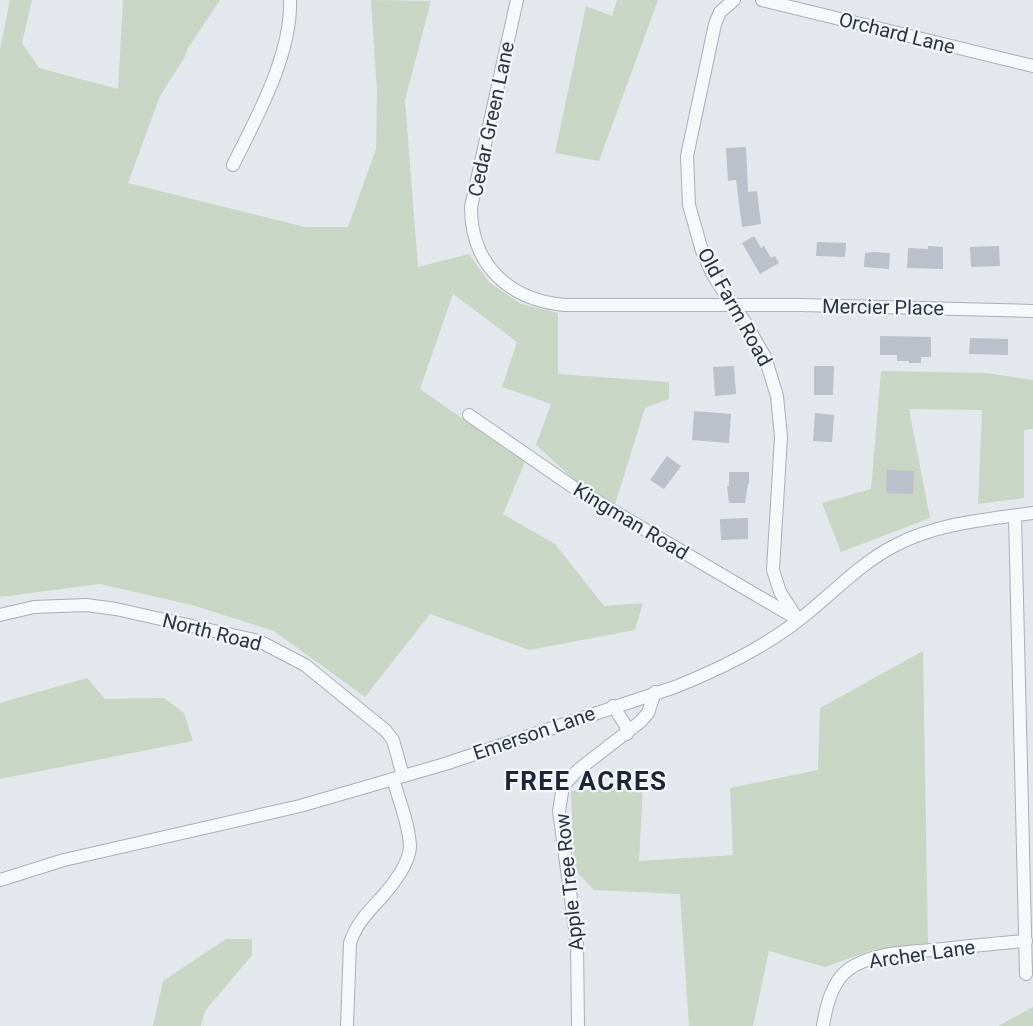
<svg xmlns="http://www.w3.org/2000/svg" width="1033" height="1026" font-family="Roboto,sans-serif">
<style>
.green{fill:#c9d6c5}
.building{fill:#bbc0ca}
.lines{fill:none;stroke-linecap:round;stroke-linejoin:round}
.minor-casing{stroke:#a9aeb7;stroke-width:14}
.minor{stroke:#f7f8fa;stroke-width:12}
.labels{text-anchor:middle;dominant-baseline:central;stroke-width:4.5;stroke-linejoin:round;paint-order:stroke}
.street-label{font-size:20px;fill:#2b3445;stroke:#f4f6f9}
.district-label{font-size:26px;font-weight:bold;letter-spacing:1.5px;fill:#1d2536;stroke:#f4f6f9}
</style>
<rect width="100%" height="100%" fill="#e4e7ec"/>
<!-- green -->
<g class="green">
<polygon points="10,0 32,0 22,43 39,68 118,89 123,0 220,0 188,48 184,58 160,96 128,183 305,227 348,227 376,149 377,93 371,0 431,1 405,100 418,267 469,254 489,282 521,304 558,313 558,374 669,382 669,399 645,408 612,514 536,445 551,404 502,387 517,342 453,294 420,389 525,462 503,514 555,544 604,606 643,603 635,630 529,650 430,614 365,697 274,631 192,605 100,584 0,597 0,50"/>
<polygon points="617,0 658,0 599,161 555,153 586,6 612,16"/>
<polygon points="881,371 987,373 1033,380 1033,429 1024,430 1024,498 978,504 982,410 909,409 930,518 841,552 822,503 871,489"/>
<polygon points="923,651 928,943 872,950 825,967 769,951 753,1026 689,1026 680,894 594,890 574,869 571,791 643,787 639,861 733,855 730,788 818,770 820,708"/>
<polygon points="87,678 105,699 164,698 184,713 193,741 0,779 0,703"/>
<polygon points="226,939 252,939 252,955 205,1011 201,1026 153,1026 163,981"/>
<polygon points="1033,1007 1033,1026 998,1026"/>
</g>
<!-- building -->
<g class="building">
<polygon points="746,147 748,192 757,191 761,224 742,227 736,180 728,181 726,148"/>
<polygon points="754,236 761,248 764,246 771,258 775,256 779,263 760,274 742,243"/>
<polygon points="817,242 846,243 845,257 816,256"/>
<polygon points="928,246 943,247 943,269 907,268 908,248 928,249"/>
<polygon points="999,246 1000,266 971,267 970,247"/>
<polygon points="874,252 890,253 889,269 864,267 865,253"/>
<polygon points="880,336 931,337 931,357 921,357 921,363 909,363 909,361 897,361 897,355 880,355"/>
<polygon points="970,338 1008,339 1008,355 969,354"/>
<polygon points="734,366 736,394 715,396 713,367"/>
<polygon points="814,366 834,366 833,395 814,395"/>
<polygon points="694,411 731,414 729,443 692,440"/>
<polygon points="815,413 834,415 832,442 813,441"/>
<polygon points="667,456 681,466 664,489 650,480"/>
<polygon points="887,470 914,471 913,494 886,493"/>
<polygon points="729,472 749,472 749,484 748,484 745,503 729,503 727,486 729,486"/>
<polygon points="748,518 748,539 721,540 720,519"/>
</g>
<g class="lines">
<!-- minor casing -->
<g class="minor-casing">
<g id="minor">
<path d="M517,0L471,207C471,265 509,300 565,305H800L1033,311"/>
<polyline points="734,0 720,12 715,24 687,156 689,205 702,251 712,273 725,294 745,322 765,357 777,396 781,437 773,570 780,592 798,620"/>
<polyline points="762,0 1033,66"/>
<path d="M233,165C257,117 292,54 290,0"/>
<polyline points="469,415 576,489 797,619"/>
<polyline points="1015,516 1026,974"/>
<polyline points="0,615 34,607 86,605 116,609 259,641 305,665 385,730 393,740 403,776"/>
<polyline points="613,706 626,726 627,734"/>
<path d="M0,880L64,860L300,806L445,764L675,687C715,671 753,653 788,628C824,603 853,568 892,547C936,523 984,520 1033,513"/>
<path d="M347,1026L350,943C356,924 368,912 381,898C392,886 410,863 410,846C409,824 399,800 393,779"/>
<polyline points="578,1026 577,943 559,811 563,786 578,770 640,722 648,713 655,692"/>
<path d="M823,1026C826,1006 832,981 849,969C875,951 913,952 943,949C971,946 998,943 1026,941"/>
</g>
</g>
<!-- minor -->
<use href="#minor" class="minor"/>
</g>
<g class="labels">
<!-- street labels -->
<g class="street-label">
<text transform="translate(897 33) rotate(14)">Orchard Lane</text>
<text transform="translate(491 119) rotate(-78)">Cedar Green Lane</text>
<text transform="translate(735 307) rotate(61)">Old Farm Road</text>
<text transform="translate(883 307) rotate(1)">Mercier Place</text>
<text transform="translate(631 521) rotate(31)">Kingman Road</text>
<text transform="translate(212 632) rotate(14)">North Road</text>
<text transform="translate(534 733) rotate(-19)">Emerson Lane</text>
<text transform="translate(569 882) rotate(-96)">Apple Tree Row</text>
<text transform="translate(922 954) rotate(-8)">Archer Lane</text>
</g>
<!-- district labels -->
<g class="district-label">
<text x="586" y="781">FREE ACRES</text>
</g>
</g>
</svg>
